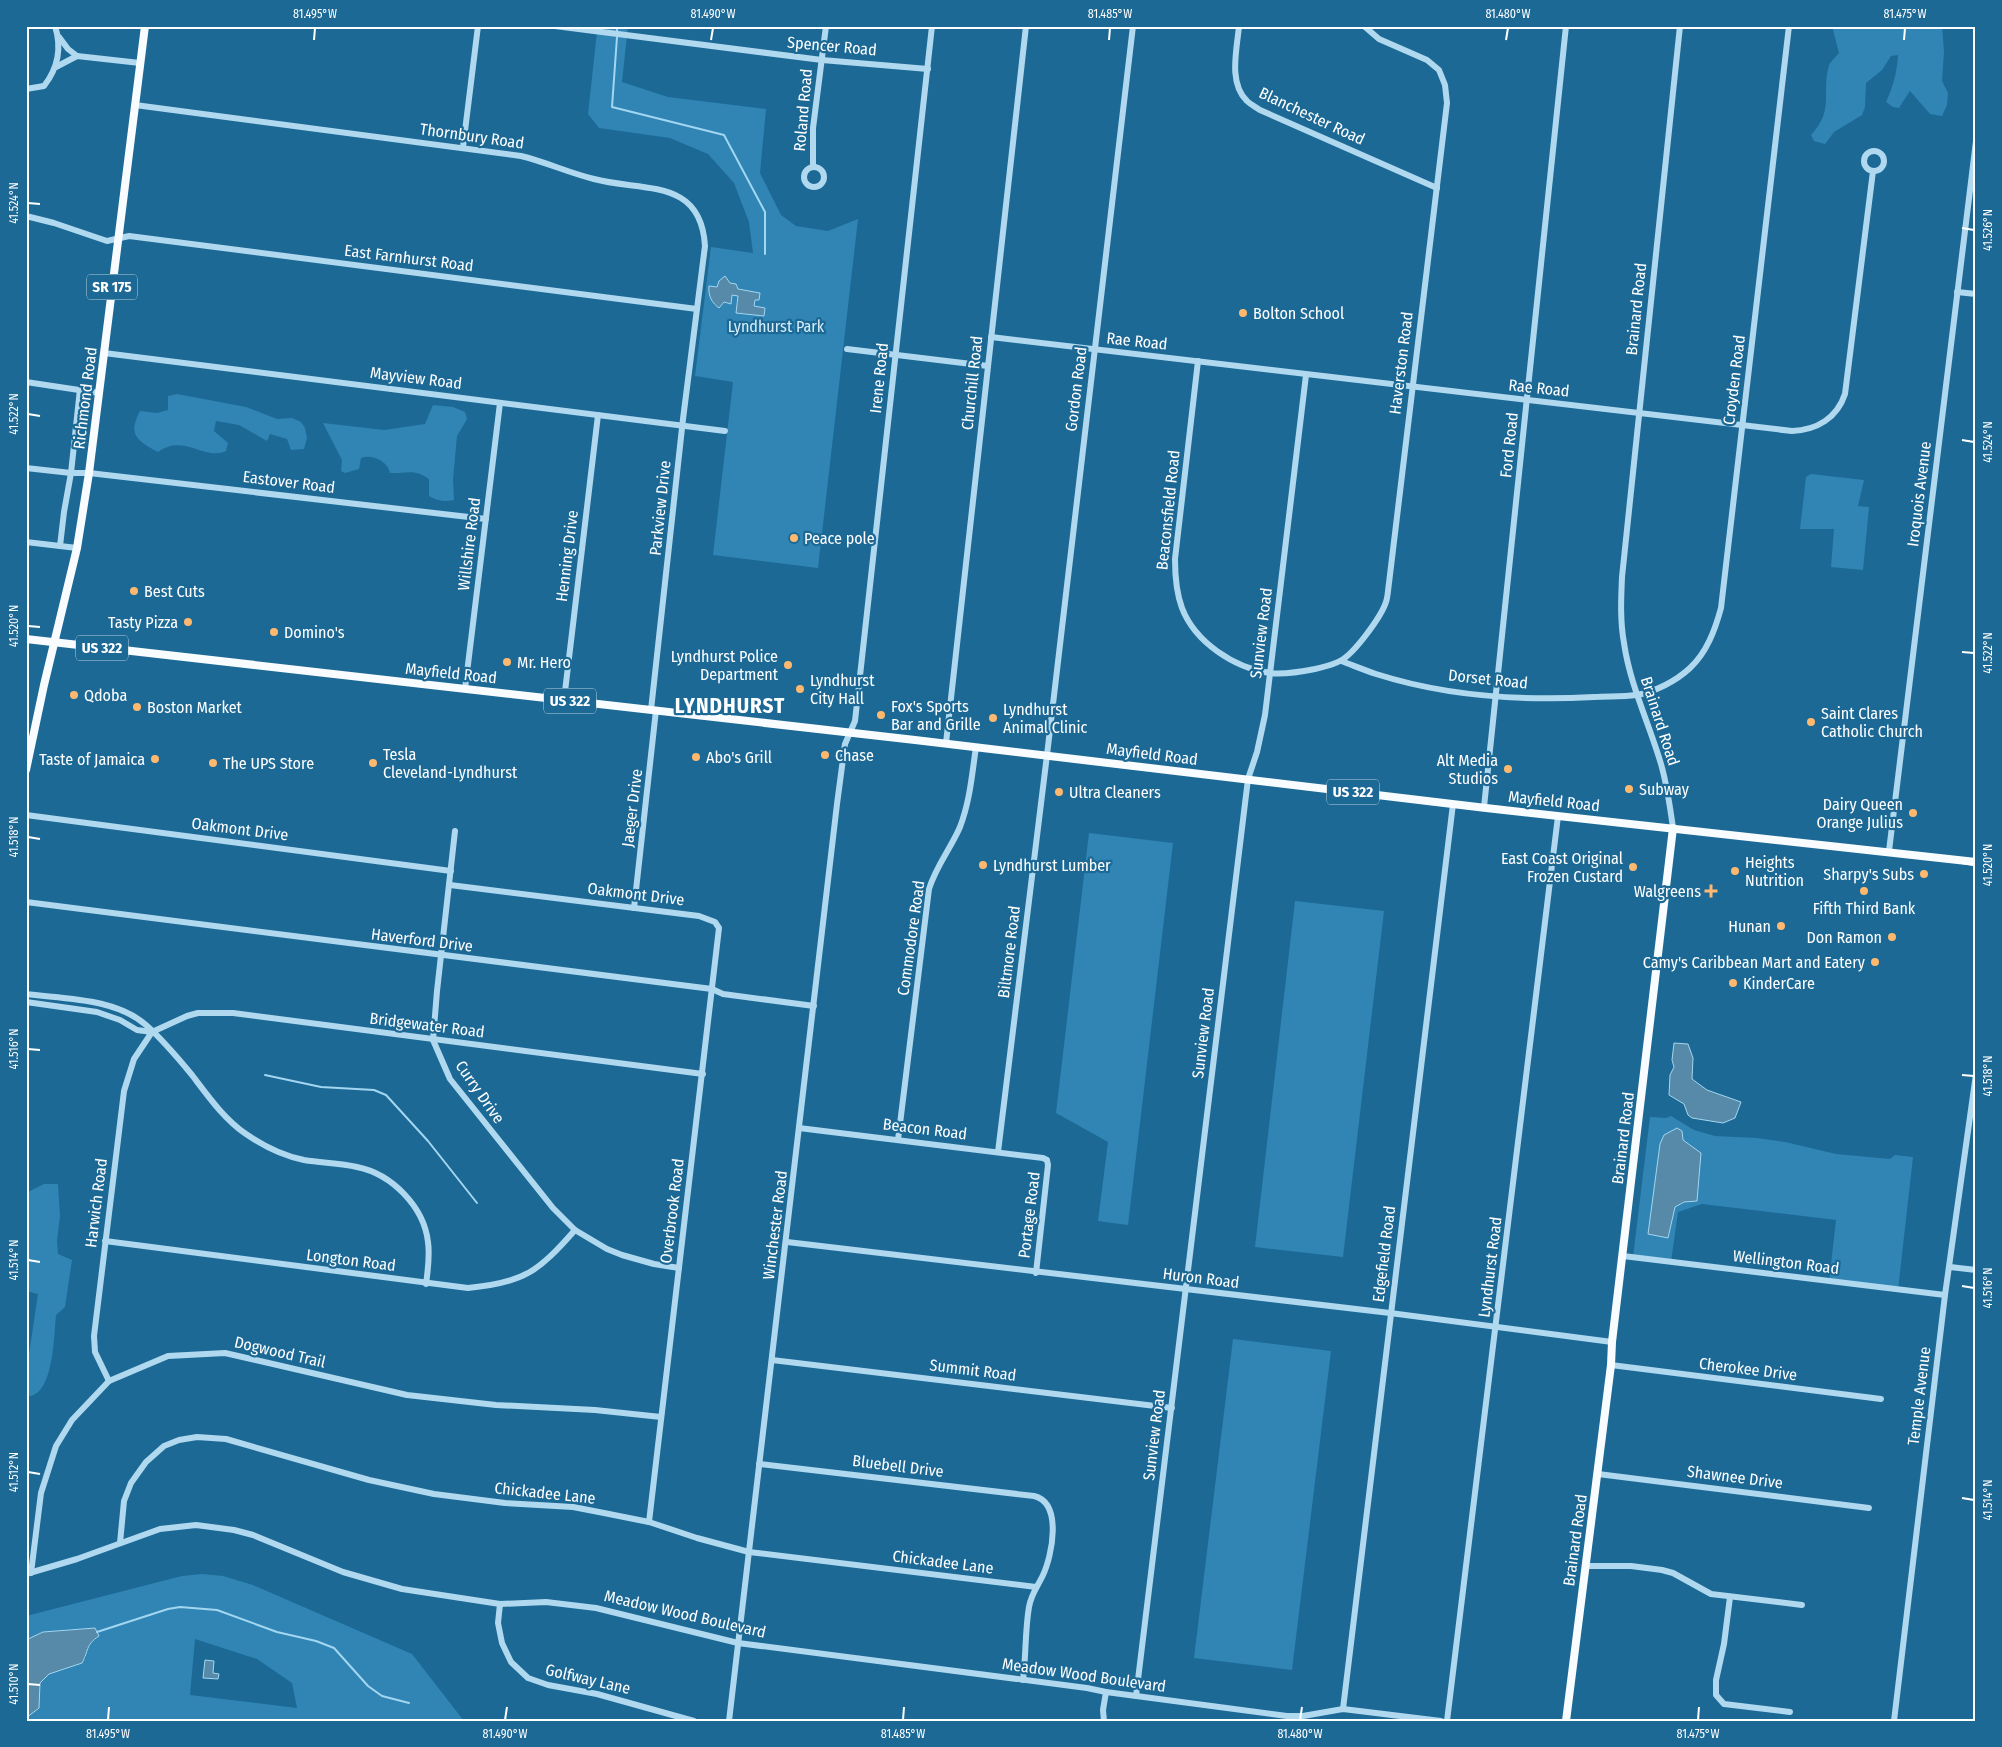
<svg xmlns="http://www.w3.org/2000/svg" width="2002" height="1747" font-family="'Fira Sans Condensed',sans-serif">
<style>
.green{fill:#3085b4;fill-rule:evenodd}
.water{fill:#568aa8;stroke:#a3d6f1}
.lines{fill:none;stroke-linecap:round;stroke-linejoin:round}
.stream{stroke:#a3d6f1;stroke-width:2}
.minor{stroke:#b0d9ef;stroke-width:6}
.major{stroke:#f8fcff;stroke-width:8}
.ticks{fill:none;stroke:#fff;stroke-width:2}
.poi-dot{fill:#ffb96e;stroke:#1c6996;stroke-width:2}
.labels{text-anchor:middle;dominant-baseline:central;stroke-width:4.5;stroke-linejoin:round;paint-order:stroke}
.shield{fill:#1c6996;stroke:#bbd2e0;stroke-width:1}
.shield-label{font-size:15px;font-weight:bold;fill:#fff}
.street-label{font-size:16px;fill:#fff;stroke:#1c6996}
.poi-label{font-size:16px;fill:#fff;stroke:#1c6996;text-anchor:start}
.park-label{font-size:16px;fill:#d6eefb;stroke:#1c6996}
.district-label{font-size:21px;font-weight:bold;letter-spacing:1px;fill:#fff;stroke:#1c6996}
.neatline{fill:none;stroke:#fff;stroke-width:2}
.ticks-label{font-size:12px;text-anchor:middle;fill:#fff}
</style>
<rect width="100%" height="100%" fill="#1c6996"/>
<!-- green -->
<g class="green">
<polygon points="607,26 628,26 622,82 668,97 766,109 760,173 781,215 796,226 828,231 858,219 818,568 713,555 733,382 695,376 711,247 753,253 749,222 734,183 708,154 670,138 599,128 588,114 597,32 606,33"/>
<path d="M1832,26H1942L1944,52L1942,81L1948,93L1947,105L1942,116L1930,114L1910,91L1899,108L1893,107L1886,102C1893,87 1897,72 1898,55L1891,56L1882,70L1866,83L1865,107L1862,115L1834,132L1825,144L1814,141L1811,135C1835,109 1821,94 1829,65C1831,61 1836,57 1839,53Z"/>
<path d="M177,394L246,407L277,419L292,418L301,422L305,428L307,438L304,449L291,450L287,439L270,434L267,441L239,425L216,421L214,431L228,443L226,451C204,461 184,433 158,452C138,441 127,436 140,411L157,413L168,410V396Z"/>
<path d="M433,405L453,407L465,412L467,419L457,436L453,479L454,500C445,502 437,501 429,496V479C414,468 406,474 390,473C388,461 371,454 361,458L359,469L345,473L341,471L342,460L323,423L384,430L425,424Z"/>
<polygon points="1811,474 1864,480 1858,506 1869,507 1863,570 1831,567 1834,529 1800,529 1806,477"/>
<polygon points="1089,833 1173,843 1128,1225 1098,1221 1108,1142 1056,1113"/>
<polygon points="1295,901 1384,911 1343,1257 1255,1247"/>
<path d="M1671,1116L1694,1130L1715,1136L1757,1138L1785,1142L1836,1154L1890,1159L1895,1155L1913,1157L1898,1290L1829,1282L1836,1220L1702,1204L1678,1212L1671,1262L1633,1257L1650,1117L1666,1118ZM1701,1153L1684,1202L1675,1207Z"/>
<path d="M44,1184H58L60,1216L57,1241L58,1254L72,1260L65,1307L56,1315C54,1334 54,1399 26,1396V1374L38,1294L26,1291V1193Z"/>
<polygon points="1233,1339 1331,1351 1292,1670 1194,1658"/>
<path d="M202,1574L223,1576L253,1585L412,1654L464,1721H26V1675C48,1674 68,1671 86,1658C86,1647 90,1642 99,1636L95,1628L43,1632L26,1640V1616L182,1576ZM195,1639L257,1659L292,1683L297,1708L190,1695Z"/>
</g>
<!-- water -->
<g class="water">
<path d="M725,276L730,283L736,284L738,289L760,293L759,300H755L754,306L765,308L764,316L736,313L738,296L732,295L731,304L724,302L719,308C712,303 708,296 709,286L717,287L719,281Z"/>
<polygon points="1674,1043 1688,1044 1693,1058 1692,1079 1707,1090 1741,1102 1735,1118 1723,1123 1692,1118 1688,1115 1684,1104 1669,1095 1670,1075 1674,1067 1672,1060"/>
<polygon points="1677,1128 1682,1131 1683,1140 1701,1153 1697,1201 1684,1202 1675,1207 1668,1238 1648,1234 1660,1144 1664,1135"/>
<path d="M95,1628L99,1636C85,1645 89,1651 82,1663L49,1674L40,1683L39,1708L26,1718V1640L43,1632Z"/>
<polygon points="205,1660 214,1661 213,1673 219,1674 218,1679 203,1678"/>
</g>
<g class="lines">
<!-- stream -->
<g class="stream">
<polyline points="617,32 617,26"/>
<polyline points="617,37 612,107 724,135 765,212 765,254"/>
<polyline points="265,1075 321,1087 374,1090 386,1095 428,1141 477,1203"/>
<polyline points="97,1632 168,1609 180,1607 217,1610 277,1632 316,1641 334,1648 368,1686 382,1696 409,1703"/>
</g>
<!-- minor -->
<g class="minor">
<polyline points="555,26 822,60 928,69"/>
<path d="M1239,26C1237,49 1228,83 1247,101C1251,105 1256,107 1260,110L1437,188"/>
<polyline points="59,37 68,49 77,56"/>
<polyline points="56,67 77,56 140,63"/>
<path d="M26,89L44,86C58,68 62,48 55,26"/>
<path d="M135,105L521,156C546,162 569,173 594,179C642,192 701,177 705,246L683,419L651,710"/>
<polyline points="463,147 478,26"/>
<circle cx="1874" cy="161" r="10"/>
<circle cx="814" cy="177" r="10"/>
<polyline points="813,167 813,128 826,26"/>
<polyline points="26,216 54,223 107,241 129,236 697,309"/>
<polyline points="1957,292 1976,294"/>
<path d="M991,337L1792,431C1817,430 1837,418 1845,394L1873,171"/>
<polyline points="847,349 988,366"/>
<polyline points="104,353 725,431"/>
<path d="M1198,361L1175,559C1175,576 1176,592 1182,608C1195,642 1234,668 1270,673C1284,675 1300,672 1315,669C1323,667 1333,665 1340,661C1354,654 1381,617 1386,602C1388,596 1388,589 1389,583L1447,103L1445,85L1439,70L1427,60L1379,39L1364,26"/>
<polyline points="26,382 99,393"/>
<polyline points="26,468 71,473 89,473 486,519"/>
<polyline points="26,542 77,548"/>
<polyline points="60,546 64,512 71,473 80,389"/>
<path d="M1341,661C1352,665 1364,670 1376,674C1445,696 1523,701 1594,697C1608,696 1622,697 1636,695C1655,692 1676,681 1690,668C1707,652 1715,630 1721,608L1789,26"/>
<polyline points="465,689 500,403"/>
<polyline points="564,700 598,415"/>
<polyline points="946,743 1026,26"/>
<polyline points="1484,807 1566,26"/>
<polyline points="26,815 451,871"/>
<path d="M1673,828C1670,806 1667,785 1661,764C1649,723 1630,685 1624,643C1620,621 1621,599 1622,577L1680,26"/>
<polyline points="455,831 437,991 433,1040 450,1079 553,1208 575,1230 607,1249 622,1255 654,1264 679,1268"/>
<polyline points="1889,851 1976,141"/>
<polyline points="450,885 699,916 715,922 719,928 649,1522"/>
<polyline points="26,902 712,989 723,994 814,1006"/>
<polyline points="634,908 656,710"/>
<path d="M26,994C65,999 115,998 146,1025C163,1040 178,1058 192,1075C208,1096 224,1119 246,1134C262,1145 284,1156 304,1160C322,1163 340,1163 357,1167C392,1174 424,1207 428,1242C430,1256 428,1270 426,1284"/>
<polyline points="26,1002 97,1012 120,1020 137,1030 152,1032"/>
<polyline points="799,1128 1043,1158 1047,1160 1048,1165 1036,1273"/>
<path d="M898,1140L929,889C936,866 951,848 960,827C970,801 972,774 976,747"/>
<polyline points="998,1152 1047,755 1133,26"/>
<path d="M105,1241L468,1288C524,1283 539,1271 575,1230"/>
<polyline points="787,1242 1390,1313 1612,1342"/>
<polyline points="1623,1256 1945,1295"/>
<polyline points="1950,1267 1976,1270"/>
<polyline points="772,1360 1172,1408"/>
<polyline points="1611,1365 1881,1399"/>
<polyline points="109,1381 95,1352 94,1336 124,1091 134,1059 152,1032 187,1016 198,1013 233,1013 703,1074"/>
<path d="M759,1464L1034,1496C1063,1503 1052,1556 1043,1575C1038,1586 1031,1594 1029,1607C1025,1630 1026,1656 1023,1680"/>
<polyline points="1598,1474 1869,1508"/>
<polyline points="120,1543 124,1501 131,1483 146,1462 164,1446 179,1440 197,1437 226,1439 369,1480 434,1494 505,1503 573,1507 604,1513 649,1522 697,1538 749,1552 1036,1587"/>
<polyline points="1585,1566 1631,1566 1662,1570 1673,1573 1711,1594 1802,1605"/>
<polyline points="31,1573 41,1493 56,1446 72,1420 109,1381 168,1356 225,1353 407,1395 496,1405 595,1410 661,1417"/>
<polyline points="26,1574 77,1559 160,1529 196,1525 234,1530 253,1535 343,1572 402,1589 500,1604 546,1602 596,1608 738,1643 1087,1688 1106,1692 1287,1716 1303,1716 1343,1709 1441,1721"/>
<polyline points="1730,1597 1724,1644 1716,1680 1716,1695 1724,1704 1790,1712"/>
<polyline points="500,1604 498,1623 502,1643 511,1662 528,1678 548,1685 597,1694 694,1721"/>
<polyline points="1136,1696 1248,779 1257,752 1265,715 1306,375"/>
<polyline points="1343,1709 1453,804"/>
<polyline points="729,1721 837,804 845,744 855,721 932,26"/>
<polyline points="1104,1721 1103,1710 1106,1692"/>
<polyline points="1447,1721 1558,816"/>
<polyline points="1894,1721 1945,1295 1976,1074"/>
</g>
<!-- major -->
<g class="major">
<polyline points="26,639 915,740 1486,808 1976,862"/>
<polyline points="26,770 44,685 77,548 89,473 145,26"/>
<polyline points="1566,1721 1611,1365 1612,1342 1673,828"/>
</g>
</g>
<!-- ticks -->
<path class="ticks" d="M314,40L315,28M711,40L713,28M1109,40L1110,28M1506,40L1508,28M1904,40L1905,28M28,203L40,204M1962,228L1974,230M28,414L40,416M1962,440L1974,442M28,626L40,627M1962,652L1974,653M28,837L40,839M1962,863L1974,865M28,1049L40,1050M1962,1075L1974,1076M28,1260L40,1262M1962,1286L1974,1288M28,1472L40,1474M1962,1498L1974,1500M28,1684L40,1685M108,1720L109,1707M505,1720L507,1707M903,1720L904,1707M1300,1720L1302,1707M1698,1720L1699,1707"/>
<!-- markers -->
<g class="poi-dot">
<circle cx="1243" cy="313" r="5"/>
<circle cx="794" cy="538" r="5"/>
<circle cx="134" cy="591" r="5"/>
<circle cx="188" cy="622" r="5"/>
<circle cx="274" cy="632" r="5"/>
<circle cx="507" cy="662" r="5"/>
<circle cx="788" cy="665" r="5"/>
<circle cx="800" cy="689" r="5"/>
<circle cx="74" cy="695" r="5"/>
<circle cx="137" cy="707" r="5"/>
<circle cx="881" cy="715" r="5"/>
<circle cx="993" cy="718" r="5"/>
<circle cx="1811" cy="722" r="5"/>
<circle cx="825" cy="755" r="5"/>
<circle cx="696" cy="757" r="5"/>
<circle cx="155" cy="759" r="5"/>
<circle cx="213" cy="763" r="5"/>
<circle cx="373" cy="763" r="5"/>
<circle cx="1508" cy="769" r="5"/>
<circle cx="1629" cy="789" r="5"/>
<circle cx="1059" cy="792" r="5"/>
<circle cx="1913" cy="813" r="5"/>
<circle cx="983" cy="865" r="5"/>
<circle cx="1633" cy="867" r="5"/>
<circle cx="1735" cy="871" r="5"/>
<circle cx="1924" cy="874" r="5"/>
<path d="M1708.5 883.5h5v5h5v5h-5v5h-5v-5h-5v-5h5z"/>
<circle cx="1864" cy="891" r="5"/>
<circle cx="1781" cy="926" r="5"/>
<circle cx="1892" cy="937" r="5"/>
<circle cx="1875" cy="962" r="5"/>
<circle cx="1733" cy="983" r="5"/>
</g>
<g class="labels">
<!-- shield labels -->
<g class="shield">
<rect x="87" y="274.5" width="50" height="25" rx="4"/>
<rect x="76" y="635.5" width="52" height="25" rx="4"/>
<rect x="544" y="688.5" width="52" height="25" rx="4"/>
<rect x="1327" y="779.5" width="52" height="25" rx="4"/>
</g>
<g class="shield-label">
<text x="112" y="287">SR 175</text>
<text x="102" y="648">US 322</text>
<text x="570" y="701">US 322</text>
<text x="1353" y="792">US 322</text>
</g>
<!-- street labels -->
<g class="street-label">
<text transform="translate(832 46) rotate(5)">Spencer Road</text>
<text transform="translate(803 110) rotate(-85)">Roland Road</text>
<text transform="translate(1312 116) rotate(25)">Blanchester Road</text>
<text transform="translate(472 136) rotate(8)">Thornbury Road</text>
<text transform="translate(409 258) rotate(7)">East Farnhurst Road</text>
<text transform="translate(1636 309) rotate(-84)">Brainard Road</text>
<text transform="translate(1137 341) rotate(6)">Rae Road</text>
<text transform="translate(1401 363) rotate(-83)">Haverston Road</text>
<text transform="translate(416 378) rotate(7)">Mayview Road</text>
<text transform="translate(879 378) rotate(-84)">Irene Road</text>
<text transform="translate(1734 380) rotate(-83)">Croyden Road</text>
<text transform="translate(972 383) rotate(-84)">Churchill Road</text>
<text transform="translate(1539 388) rotate(6)">Rae Road</text>
<text transform="translate(1076 389) rotate(-83)">Gordon Road</text>
<text transform="translate(85 398) rotate(-83)">Richmond Road</text>
<text transform="translate(1509 445) rotate(-84)">Ford Road</text>
<text transform="translate(289 482) rotate(7)">Eastover Road</text>
<text transform="translate(1919 494) rotate(-83)">Iroquois Avenue</text>
<text transform="translate(660 508) rotate(-84)">Parkview Drive</text>
<text transform="translate(1168 510) rotate(-84)">Beaconsfield Road</text>
<text transform="translate(469 544) rotate(-83)">Willshire Road</text>
<text transform="translate(567 556) rotate(-83)">Henning Drive</text>
<text transform="translate(1261 633) rotate(-83)">Sunview Road</text>
<text transform="translate(451 673) rotate(6)">Mayfield Road</text>
<text transform="translate(1488 679) rotate(6)">Dorset Road</text>
<text transform="translate(1660 721) rotate(72)">Brainard Road</text>
<text transform="translate(1152 754) rotate(7)">Mayfield Road</text>
<text transform="translate(1554 801) rotate(6)">Mayfield Road</text>
<text transform="translate(632 808) rotate(-83)">Jaeger Drive</text>
<text transform="translate(240 829) rotate(7)">Oakmont Drive</text>
<text transform="translate(636 894) rotate(7)">Oakmont Drive</text>
<text transform="translate(911 938) rotate(-82)">Commodore Road</text>
<text transform="translate(422 940) rotate(7)">Haverford Drive</text>
<text transform="translate(1009 952) rotate(-83)">Biltmore Road</text>
<text transform="translate(427 1025) rotate(7)">Bridgewater Road</text>
<text transform="translate(1203 1033) rotate(-83)">Sunview Road</text>
<text transform="translate(480 1092) rotate(55)">Curry Drive</text>
<text transform="translate(925 1129) rotate(7)">Beacon Road</text>
<text transform="translate(1623 1138) rotate(-83)">Brainard Road</text>
<text transform="translate(96 1203) rotate(-83)">Harwich Road</text>
<text transform="translate(672 1211) rotate(-83)">Overbrook Road</text>
<text transform="translate(1029 1215) rotate(-83)">Portage Road</text>
<text transform="translate(775 1225) rotate(-83)">Winchester Road</text>
<text transform="translate(1384 1254) rotate(-83)">Edgefield Road</text>
<text transform="translate(351 1260) rotate(7)">Longton Road</text>
<text transform="translate(1786 1262) rotate(7)">Wellington Road</text>
<text transform="translate(1490 1267) rotate(-83)">Lyndhurst Road</text>
<text transform="translate(1201 1278) rotate(7)">Huron Road</text>
<text transform="translate(280 1352) rotate(13)">Dogwood Trail</text>
<text transform="translate(1748 1369) rotate(7)">Cherokee Drive</text>
<text transform="translate(973 1370) rotate(7)">Summit Road</text>
<text transform="translate(1919 1396) rotate(-83)">Temple Avenue</text>
<text transform="translate(1154 1435) rotate(-83)">Sunview Road</text>
<text transform="translate(898 1466) rotate(7)">Bluebell Drive</text>
<text transform="translate(1735 1477) rotate(7)">Shawnee Drive</text>
<text transform="translate(545 1493) rotate(6)">Chickadee Lane</text>
<text transform="translate(1575 1540) rotate(-82)">Brainard Road</text>
<text transform="translate(943 1562) rotate(7)">Chickadee Lane</text>
<text transform="translate(685 1614) rotate(13)">Meadow Wood Boulevard</text>
<text transform="translate(1084 1675) rotate(8)">Meadow Wood Boulevard</text>
<text transform="translate(588 1679) rotate(13)">Golfway Lane</text>
</g>
<!-- poi labels -->
<g class="poi-label">
<text x="1253" y="313">Bolton School</text>
<text x="804" y="538">Peace pole</text>
<text x="144" y="591">Best Cuts</text>
<text x="178" y="622" text-anchor="end">Tasty Pizza</text>
<text x="284" y="632">Domino's</text>
<text x="778" y="656" text-anchor="end">Lyndhurst Police<tspan x="778" dy="18">Department</tspan></text>
<text x="517" y="662">Mr. Hero</text>
<text x="810" y="680">Lyndhurst<tspan x="810" dy="18">City Hall</tspan></text>
<text x="84" y="695">Qdoba</text>
<text x="891" y="706">Fox's Sports<tspan x="891" dy="18">Bar and Grille</tspan></text>
<text x="147" y="707">Boston Market</text>
<text x="1003" y="709">Lyndhurst<tspan x="1003" dy="18">Animal Clinic</tspan></text>
<text x="1821" y="713">Saint Clares<tspan x="1821" dy="18">Catholic Church</tspan></text>
<text x="383" y="754">Tesla<tspan x="383" dy="18">Cleveland-Lyndhurst</tspan></text>
<text x="835" y="755">Chase</text>
<text x="706" y="757">Abo's Grill</text>
<text x="145" y="759" text-anchor="end">Taste of Jamaica</text>
<text x="1498" y="760" text-anchor="end">Alt Media<tspan x="1498" dy="18">Studios</tspan></text>
<text x="223" y="763">The UPS Store</text>
<text x="1639" y="789">Subway</text>
<text x="1069" y="792">Ultra Cleaners</text>
<text x="1903" y="804" text-anchor="end">Dairy Queen<tspan x="1903" dy="18">Orange Julius</tspan></text>
<text x="1623" y="858" text-anchor="end">East Coast Original<tspan x="1623" dy="18">Frozen Custard</tspan></text>
<text x="1745" y="862">Heights<tspan x="1745" dy="18">Nutrition</tspan></text>
<text x="993" y="865">Lyndhurst Lumber</text>
<text x="1914" y="874" text-anchor="end">Sharpy's Subs</text>
<text x="1701" y="891" text-anchor="end">Walgreens</text>
<text x="1864" y="908" text-anchor="middle">Fifth Third Bank</text>
<text x="1771" y="926" text-anchor="end">Hunan</text>
<text x="1882" y="937" text-anchor="end">Don Ramon</text>
<text x="1865" y="962" text-anchor="end">Camy's Caribbean Mart and Eatery</text>
<text x="1743" y="983">KinderCare</text>
</g>
<!-- park labels -->
<g class="park-label">
<text x="776" y="326">Lyndhurst Park</text>
</g>
<!-- district labels -->
<g class="district-label">
<text x="730" y="706">LYNDHURST</text>
</g>
</g>
<!-- border -->
<rect width="2002" height="1747" fill="none" stroke="#1c6996" stroke-width="55"/>
<rect x="28" y="28" width="1946" height="1692" class="neatline"/>
<g class="ticks-label">
<text x="315" y="18">81.495°W</text>
<text x="713" y="18">81.490°W</text>
<text x="1110" y="18">81.485°W</text>
<text x="1508" y="18">81.480°W</text>
<text x="1905" y="18">81.475°W</text>
<text transform="translate(14 203) rotate(-90)" y="4">41.524°N</text>
<text transform="translate(1988 230) rotate(-90)" y="4">41.526°N</text>
<text transform="translate(14 414) rotate(-90)" y="4">41.522°N</text>
<text transform="translate(1988 442) rotate(-90)" y="4">41.524°N</text>
<text transform="translate(14 626) rotate(-90)" y="4">41.520°N</text>
<text transform="translate(1988 653) rotate(-90)" y="4">41.522°N</text>
<text transform="translate(14 837) rotate(-90)" y="4">41.518°N</text>
<text transform="translate(1988 865) rotate(-90)" y="4">41.520°N</text>
<text transform="translate(14 1049) rotate(-90)" y="4">41.516°N</text>
<text transform="translate(1988 1076) rotate(-90)" y="4">41.518°N</text>
<text transform="translate(14 1260) rotate(-90)" y="4">41.514°N</text>
<text transform="translate(1988 1288) rotate(-90)" y="4">41.516°N</text>
<text transform="translate(14 1472) rotate(-90)" y="4">41.512°N</text>
<text transform="translate(1988 1500) rotate(-90)" y="4">41.514°N</text>
<text transform="translate(14 1684) rotate(-90)" y="4">41.510°N</text>
<text x="108" y="1738">81.495°W</text>
<text x="505" y="1738">81.490°W</text>
<text x="903" y="1738">81.485°W</text>
<text x="1300" y="1738">81.480°W</text>
<text x="1698" y="1738">81.475°W</text>
</g>
</svg>
